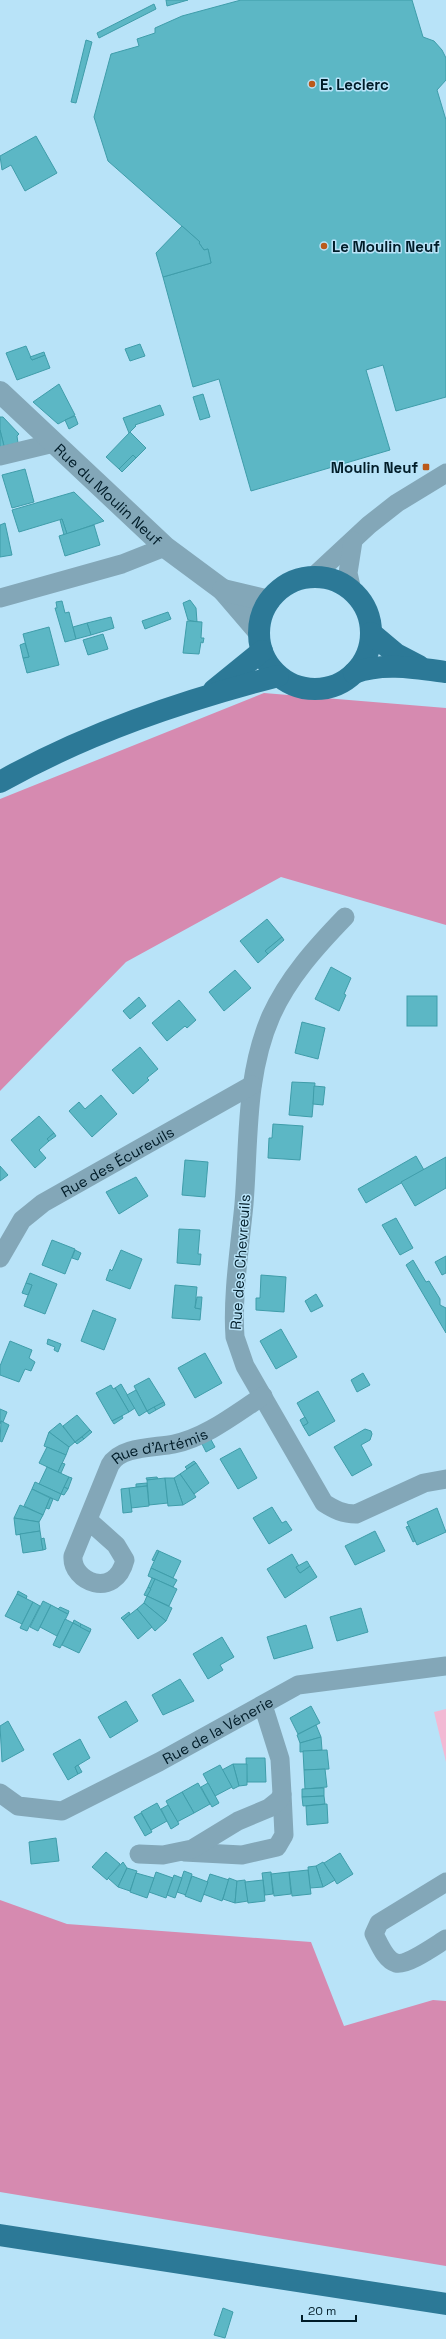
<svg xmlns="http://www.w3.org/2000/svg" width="446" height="2339" font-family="'Space Grotesk',sans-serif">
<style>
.green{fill:#f2b9d4}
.forest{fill:#d68ab0}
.building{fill:#5cb7c5;stroke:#3f9daa}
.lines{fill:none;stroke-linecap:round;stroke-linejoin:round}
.minor{stroke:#83a7b8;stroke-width:19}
.tertiary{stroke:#83a7b8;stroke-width:22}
.primary{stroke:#2c7997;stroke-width:22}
.poi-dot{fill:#bb5a1b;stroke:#b8e3f8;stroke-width:1.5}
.labels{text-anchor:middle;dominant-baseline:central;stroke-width:3;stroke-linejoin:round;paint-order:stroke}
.poi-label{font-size:15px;font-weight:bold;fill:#001c28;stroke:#b8e3f8;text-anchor:start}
.street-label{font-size:15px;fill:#001c28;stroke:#b8e3f8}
</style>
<rect width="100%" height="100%" fill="#b8e3f8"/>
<!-- green -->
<polygon class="green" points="446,1709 446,1762 434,1712"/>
<!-- forest -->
<g class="forest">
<polygon points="264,693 446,708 446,925 281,877 126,962 0,1091 0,799"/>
<polygon points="0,1900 67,1924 311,1942 344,2026 433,2000 446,2001 446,2266 0,2192"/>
</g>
<!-- building -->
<g class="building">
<polygon points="166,0 188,0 167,6"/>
<polygon points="241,0 412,0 423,37 434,41 442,50 446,58 446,80 437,90 446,120 446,397 396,411 383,365 366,370 390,450 251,491 219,379 193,387 163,277 211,263 208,249 204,250 199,243 200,242 108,161 94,117 111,54 139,46 137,39 155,33 155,28 182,16"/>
<polygon points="154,4 156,9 99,38 97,33"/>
<polygon points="86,40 92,42 76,103 71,102"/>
<polygon points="36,136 57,173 25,191 11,165 2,170 0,156"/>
<polygon points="182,226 200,242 199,243 204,250 208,249 211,263 163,277 156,253"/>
<polygon points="140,344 145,356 130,361 125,349"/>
<polygon points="26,346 32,360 45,355 50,368 17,380 6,353"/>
<polygon points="44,352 45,355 32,360 30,357"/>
<polygon points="59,384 75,415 58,424 33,402"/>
<polygon points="203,394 210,417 200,420 193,397"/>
<polygon points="160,405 164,415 135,425 136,426 129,433 123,418"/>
<polygon points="75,416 78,424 69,429 65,420"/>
<polygon points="0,417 3,417 19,434 17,436 18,443 4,446 0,430"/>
<polygon points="0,430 4,446 0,447"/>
<polygon points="130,432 146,448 136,458 133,455 119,469 106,457"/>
<polygon points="133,455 136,458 122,472 119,469"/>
<polygon points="25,469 34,502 12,508 2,475"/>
<polygon points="74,492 104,521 67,534 62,519 19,532 12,510"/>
<polygon points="62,519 67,534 64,535 60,520"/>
<polygon points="5,523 12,555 0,557 0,525"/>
<polygon points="94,525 100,545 65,556 59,536"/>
<polygon points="190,600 196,608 197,622 188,620 183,603"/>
<polygon points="62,601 65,613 69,612 76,639 65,642 55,608 57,608 56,602"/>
<polygon points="168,612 171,619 145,629 142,621"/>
<polygon points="111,617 114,628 91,635 87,623"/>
<polygon points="187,621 202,622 201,638 204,638 203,643 201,642 199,654 183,653"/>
<polygon points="87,623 91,635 76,639 73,627"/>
<polygon points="49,627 59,665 27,673 23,658 29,657 23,634"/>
<polygon points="103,634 108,649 88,655 83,640"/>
<polygon points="25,643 29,657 23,658 20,645"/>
<polygon points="267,919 282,937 265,951 268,954 258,963 240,941"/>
<polygon points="282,937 284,940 268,954 265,951"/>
<polygon points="331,967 351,978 344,994 346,995 339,1011 315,999"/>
<polygon points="235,970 251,988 224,1011 209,992"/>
<rect x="407" y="996" width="30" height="30"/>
<polygon points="139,997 146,1006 130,1019 123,1011"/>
<polygon points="179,1000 196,1020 187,1028 185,1026 167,1041 152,1023"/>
<polygon points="302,1022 325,1028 318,1059 295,1053"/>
<polygon points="140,1047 158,1069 147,1078 149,1080 133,1094 112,1070"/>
<polygon points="292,1082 315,1083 312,1117 289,1115"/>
<polygon points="314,1086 325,1087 323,1105 313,1104"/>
<polygon points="101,1095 117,1114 92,1137 69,1111 79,1102 85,1109"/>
<polygon points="39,1116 54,1133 47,1139 49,1141 39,1150 46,1158 35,1168 11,1140"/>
<polygon points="273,1124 303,1126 300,1160 268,1158 269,1138 272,1138"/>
<polygon points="54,1133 56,1136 49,1141 47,1139"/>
<polygon points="416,1156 424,1170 366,1203 358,1189"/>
<polygon points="446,1157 446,1188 415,1206 401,1182"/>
<polygon points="185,1160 208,1162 205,1197 182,1195"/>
<polygon points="0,1166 8,1175 0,1181"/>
<polygon points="136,1177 148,1196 119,1214 106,1192"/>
<polygon points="396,1218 413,1248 400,1255 382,1225"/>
<polygon points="179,1229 200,1230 198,1254 201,1254 200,1265 177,1263"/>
<polygon points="52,1240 75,1249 65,1274 42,1265"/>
<polygon points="75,1250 81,1253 78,1260 72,1258"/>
<polygon points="121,1250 142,1259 130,1289 106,1280 110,1269 112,1271"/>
<polygon points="446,1256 446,1273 442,1275 435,1262"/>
<polygon points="413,1260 426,1282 429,1281 440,1299 440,1305 446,1308 446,1333 406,1265"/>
<polygon points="30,1273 57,1284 45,1314 24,1306 32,1285 26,1283"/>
<polygon points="261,1275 286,1277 284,1312 256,1310 256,1298 260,1298"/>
<polygon points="26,1283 32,1285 28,1295 22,1293"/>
<polygon points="175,1285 197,1287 195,1308 201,1309 200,1320 172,1318"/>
<polygon points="316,1294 323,1306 311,1312 305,1301"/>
<polygon points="197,1297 202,1297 201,1309 195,1308"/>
<polygon points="93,1310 116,1319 104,1350 81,1341"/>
<polygon points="281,1329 297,1357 276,1369 260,1341"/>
<polygon points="48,1339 61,1344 58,1352 54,1350 55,1347 47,1344"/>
<polygon points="10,1341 32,1350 29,1358 35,1362 31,1371 25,1369 19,1382 0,1375 0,1366"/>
<polygon points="205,1353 222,1383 195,1398 178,1368"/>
<polygon points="363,1373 370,1385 357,1392 351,1380"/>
<polygon points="149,1378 164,1402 147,1411 134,1386"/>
<polygon points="121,1384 135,1408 129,1412 115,1388"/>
<polygon points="111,1385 113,1389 115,1388 129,1412 112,1421 96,1393"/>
<polygon points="136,1390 147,1411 139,1416 127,1395"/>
<polygon points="318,1391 335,1421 309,1436 303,1426 308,1423 297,1403"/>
<polygon points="164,1402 165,1405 156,1410 154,1407"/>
<polygon points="154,1407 156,1410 149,1414 147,1411"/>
<polygon points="0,1409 7,1412 3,1422 1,1421 0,1424"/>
<polygon points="77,1415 90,1430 75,1442 63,1426"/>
<polygon points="122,1416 123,1418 114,1424 112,1421"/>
<polygon points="305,1417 308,1423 303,1426 300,1420"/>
<polygon points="1,1421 9,1425 2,1442 0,1441"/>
<polygon points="60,1423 75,1442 69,1447 49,1432"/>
<polygon points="365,1429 371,1431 372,1434 370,1440 361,1445 372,1465 352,1476 334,1447"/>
<polygon points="90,1430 92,1432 84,1439 82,1437"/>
<polygon points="49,1432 69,1447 66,1455 44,1446"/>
<polygon points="82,1437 84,1439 77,1444 75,1442"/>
<polygon points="210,1438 215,1447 206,1452 201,1442"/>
<polygon points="47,1447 66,1455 58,1472 39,1463"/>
<polygon points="240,1448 257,1478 238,1489 220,1459"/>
<polygon points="194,1461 196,1463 187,1469 185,1467"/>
<polygon points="62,1463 65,1464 61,1473 58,1472"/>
<polygon points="196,1463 209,1483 194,1494 180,1474"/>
<polygon points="47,1467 69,1477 61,1494 39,1484"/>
<polygon points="180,1474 196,1497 183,1505 174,1478"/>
<polygon points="69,1477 72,1478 68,1489 64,1487"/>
<polygon points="157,1477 158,1479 147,1480 146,1478"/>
<polygon points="165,1478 168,1503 149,1505 147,1480"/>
<polygon points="165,1478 174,1478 183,1505 168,1506"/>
<polygon points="35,1482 61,1494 58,1501 32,1489"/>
<polygon points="147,1483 147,1486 136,1487 136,1484"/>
<polygon points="147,1486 149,1506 131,1508 129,1488"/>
<polygon points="64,1487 68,1489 64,1495 61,1494"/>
<polygon points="129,1488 132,1512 123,1513 121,1489"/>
<polygon points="32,1489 50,1498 43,1515 24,1506"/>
<polygon points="50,1498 53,1499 49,1509 46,1508"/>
<polygon points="20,1505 43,1515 39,1522 14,1518"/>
<polygon points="272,1507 282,1523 286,1521 292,1530 269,1544 253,1518"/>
<polygon points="437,1508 446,1532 417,1545 407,1522"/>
<polygon points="14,1518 39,1522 40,1531 16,1535"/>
<polygon points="409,1526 415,1541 413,1542 406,1527"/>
<polygon points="40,1531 43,1550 23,1553 20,1534"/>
<polygon points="375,1531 385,1551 355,1565 345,1546"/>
<polygon points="44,1538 46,1549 43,1550 41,1539"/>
<polygon points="157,1550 159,1551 155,1561 152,1560"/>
<polygon points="159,1551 181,1561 173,1578 151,1568"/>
<polygon points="292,1554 299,1566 296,1567 300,1573 310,1566 317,1577 285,1598 267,1569"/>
<polygon points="307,1561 310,1566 300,1573 296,1567"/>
<polygon points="151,1568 177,1580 173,1587 148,1576"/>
<polygon points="152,1578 155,1579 151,1589 148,1587"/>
<polygon points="155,1579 177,1589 169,1606 147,1596"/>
<polygon points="148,1587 151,1589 147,1596 144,1595"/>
<polygon points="18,1591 27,1596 26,1599 17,1594"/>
<polygon points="17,1594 33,1602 22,1624 5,1616"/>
<polygon points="147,1596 172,1608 166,1621 144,1603"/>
<polygon points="43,1601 51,1605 38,1631 30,1627"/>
<polygon points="33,1602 40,1606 27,1631 20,1628"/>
<polygon points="144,1603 166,1621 155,1631 137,1609"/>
<polygon points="51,1605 68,1614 57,1636 40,1627"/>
<polygon points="60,1607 69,1611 68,1614 58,1609"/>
<polygon points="361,1608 368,1632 337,1641 330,1617"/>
<polygon points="137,1609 152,1627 138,1639 123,1620"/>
<polygon points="129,1612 130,1614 123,1620 121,1618"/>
<polygon points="65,1619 73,1623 60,1648 53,1645"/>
<polygon points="74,1620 81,1624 80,1627 73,1623"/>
<polygon points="73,1623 90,1632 79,1653 62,1645"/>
<polygon points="81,1624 91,1629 90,1632 80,1627"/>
<polygon points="306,1625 313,1648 274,1659 267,1637"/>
<polygon points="222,1637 234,1657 220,1665 223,1670 208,1679 193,1654"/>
<polygon points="180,1679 194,1701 163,1715 152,1695"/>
<polygon points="126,1701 138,1721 110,1738 98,1717"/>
<polygon points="311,1706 320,1723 298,1734 290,1718"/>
<polygon points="8,1721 24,1750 2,1762 0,1726"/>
<polygon points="316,1725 321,1737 300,1743 297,1735"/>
<polygon points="321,1737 322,1750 300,1752 300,1743"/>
<polygon points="80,1739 90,1758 75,1767 78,1774 68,1780 53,1754"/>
<polygon points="327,1750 329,1769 304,1770 303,1751"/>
<polygon points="246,1758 265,1758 266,1782 247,1782"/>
<polygon points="233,1764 247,1764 247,1785 239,1786"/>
<polygon points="233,1764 239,1786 233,1789 222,1770"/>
<polygon points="78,1765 82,1772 78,1774 75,1767"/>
<polygon points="220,1765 232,1787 215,1796 203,1774"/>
<polygon points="325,1769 327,1787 305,1789 304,1770"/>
<polygon points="198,1783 210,1804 194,1813 182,1792"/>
<polygon points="208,1783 219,1803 212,1807 201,1787"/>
<polygon points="324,1788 324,1796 302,1797 302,1789"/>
<polygon points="182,1792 194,1813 177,1822 166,1801"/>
<polygon points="324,1796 325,1804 303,1806 302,1797"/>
<polygon points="157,1803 167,1821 151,1830 141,1812"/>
<polygon points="327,1804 328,1823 307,1825 306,1806"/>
<polygon points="168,1805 179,1824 171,1829 161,1809"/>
<polygon points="141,1813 152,1832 145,1836 134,1817"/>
<polygon points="56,1838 59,1861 31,1864 29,1842"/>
<polygon points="106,1852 120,1864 107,1880 92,1867"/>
<polygon points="340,1853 353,1874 337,1884 324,1863"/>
<polygon points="123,1862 127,1868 118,1887 108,1878"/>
<polygon points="323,1862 335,1880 323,1887 316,1866"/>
<polygon points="316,1866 323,1887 310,1888 308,1867"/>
<polygon points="127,1868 137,1871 130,1891 118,1887"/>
<polygon points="308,1870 311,1894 292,1896 289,1872"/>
<polygon points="184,1871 192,1874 186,1895 177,1892"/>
<polygon points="156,1872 173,1878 166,1898 149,1892"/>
<polygon points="271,1872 273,1894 265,1895 262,1873"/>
<polygon points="289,1872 291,1894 274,1896 271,1874"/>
<polygon points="136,1873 154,1878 147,1898 130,1892"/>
<polygon points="210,1874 229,1880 222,1901 203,1894"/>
<polygon points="174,1875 182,1878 175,1898 167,1895"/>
<polygon points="192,1876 208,1882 201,1902 185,1896"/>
<polygon points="229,1878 237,1881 235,1903 223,1899"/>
<polygon points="245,1880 248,1901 235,1903 237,1881"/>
<polygon points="263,1880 265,1901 248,1903 245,1882"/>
<polygon points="223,2308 233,2312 225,2338 214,2335"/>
</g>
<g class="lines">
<!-- minor -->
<g class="minor">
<polyline points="0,456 54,443"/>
<polyline points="313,577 369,525 397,503 446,473"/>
<polyline points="352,591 348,573 353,541"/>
<polyline points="0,598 122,564 165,547"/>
<path d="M345,917C316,947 288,978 271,1016C245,1075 249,1142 244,1204C240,1246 232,1296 235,1337L245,1366L324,1503C335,1510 343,1514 356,1514L424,1483L446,1479"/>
<path id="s1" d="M0,1258L22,1220L43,1203L252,1085"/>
<path id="s2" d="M88,1520L116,1545L125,1560C115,1600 71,1582 73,1556L110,1465C120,1446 155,1448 174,1444C207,1437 235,1414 263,1396"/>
<path id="s3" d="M0,1793L18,1806L62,1811L159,1762L298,1685L446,1666"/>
<polyline points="184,1852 242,1855 277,1847 284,1835 282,1794"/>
<polyline points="139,1854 163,1855 192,1849 238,1821 269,1808 279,1800 282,1794 280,1759 263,1705"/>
<path d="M446,1882L379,1923L374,1934C379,1943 385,1960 396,1963C407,1966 436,1945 446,1939"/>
</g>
<!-- tertiary -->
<g class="tertiary">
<path id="s4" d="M0,392L165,547L223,590L259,632"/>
<polyline points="223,590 269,601"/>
</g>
<!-- primary -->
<g class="primary">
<circle cx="315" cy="633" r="56"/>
<polyline points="371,633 396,654 419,666"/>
<path d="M354,673C382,662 416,668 446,672"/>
<polyline points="214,690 262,651"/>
<path d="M0,782C87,733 182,701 278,676"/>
<polyline points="0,2235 446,2304"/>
</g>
</g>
<!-- markers -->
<g class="poi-dot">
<circle cx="312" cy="84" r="4"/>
<circle cx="324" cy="246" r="4"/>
<rect x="422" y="463" width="8" height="8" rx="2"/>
</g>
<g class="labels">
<!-- poi labels -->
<g class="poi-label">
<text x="320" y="84">E. Leclerc</text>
<text x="332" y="246">Le Moulin Neuf</text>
<text x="418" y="467" text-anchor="end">Moulin Neuf</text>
</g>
<!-- street labels -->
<g class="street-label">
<text stroke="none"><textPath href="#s4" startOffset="149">Rue du Moulin Neuf</textPath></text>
<text stroke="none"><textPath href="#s1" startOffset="156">Rue des Écureuils</textPath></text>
<text transform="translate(240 1262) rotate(-86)">Rue des Chevreuils</text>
<text stroke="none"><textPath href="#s2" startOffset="288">Rue d'Artémis</textPath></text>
<text stroke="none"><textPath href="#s3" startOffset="242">Rue de la Vénerie</textPath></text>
</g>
</g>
<!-- scale -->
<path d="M302 2315v6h54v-6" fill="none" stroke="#001c28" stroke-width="2"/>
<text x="308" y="2315" font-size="12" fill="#001c28" stroke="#b8e3f8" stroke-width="3" paint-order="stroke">20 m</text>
</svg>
